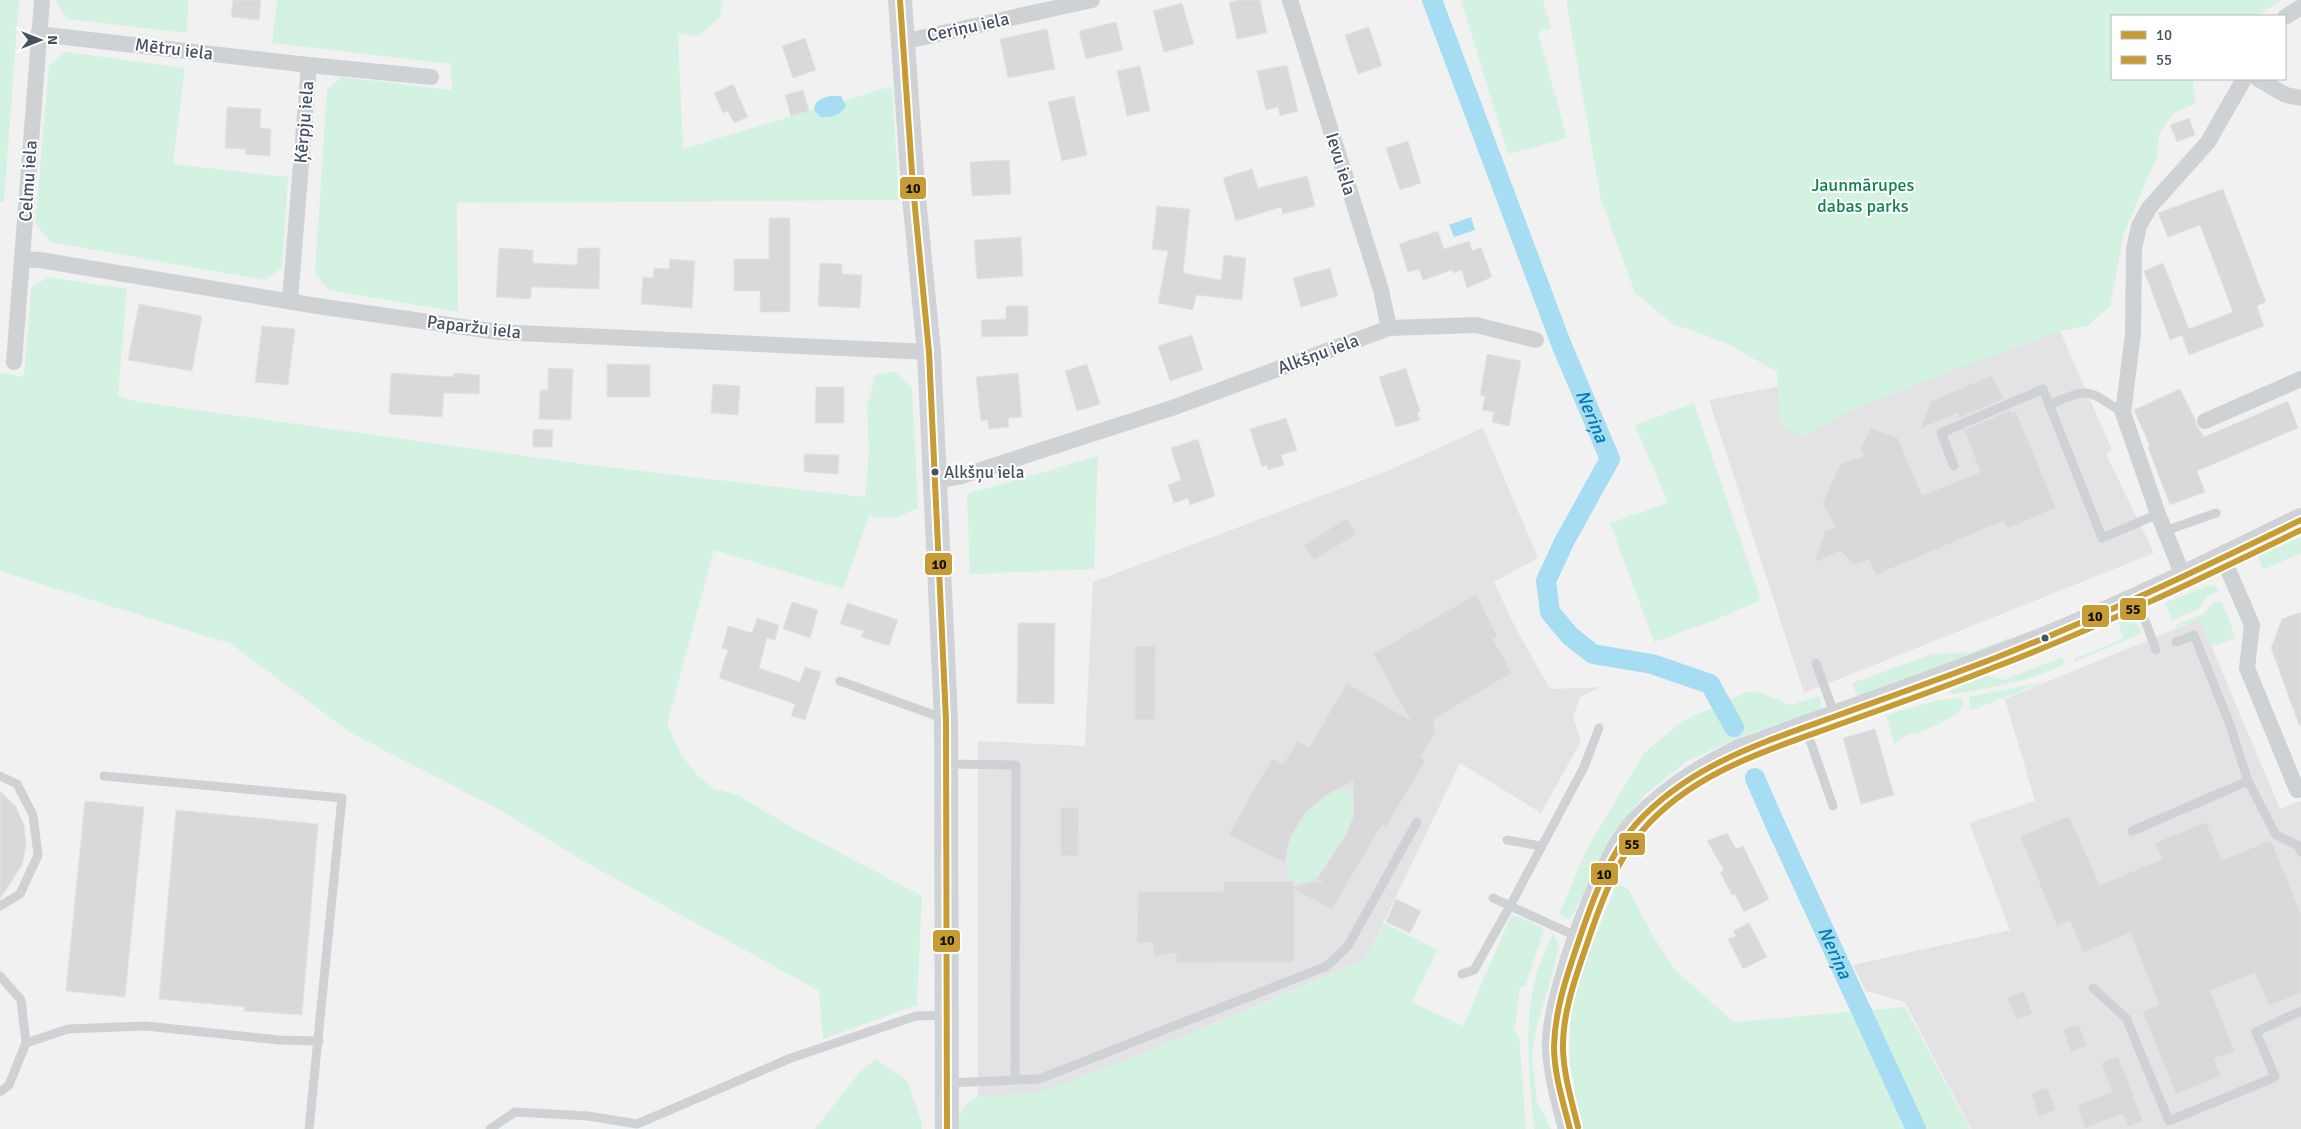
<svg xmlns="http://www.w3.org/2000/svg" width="2301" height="1129" font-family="Signika,sans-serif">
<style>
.education{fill:#e3e2e4}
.green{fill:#d4f2e2}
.water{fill:#a6ddf3}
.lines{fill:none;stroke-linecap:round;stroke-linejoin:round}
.canal{stroke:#a6ddf3;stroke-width:20}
.building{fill:#d9d9db;stroke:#e3e3e4}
.service{stroke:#cfd2d5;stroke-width:9}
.minor{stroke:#cfd2d5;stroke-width:16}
.secondary{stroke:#cfd2d6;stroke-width:24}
.bus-1-casing{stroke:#fff;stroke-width:10}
.bus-2-casing{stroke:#fff;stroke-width:10}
.bus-1{stroke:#c89c35;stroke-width:6}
.bus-2{stroke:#c89c35;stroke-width:6}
.bus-dot{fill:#465260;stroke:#fff;stroke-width:2}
.labels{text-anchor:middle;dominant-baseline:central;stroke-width:4;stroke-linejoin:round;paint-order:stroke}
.bus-label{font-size:17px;fill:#465260;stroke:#fff;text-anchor:start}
.street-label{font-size:18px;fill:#465260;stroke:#fff}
.park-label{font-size:18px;fill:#0f8352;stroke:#fff}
.water-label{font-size:19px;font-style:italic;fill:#017eb1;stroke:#fff}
.line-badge{stroke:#fff;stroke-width:2}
.pale-badge-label{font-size:14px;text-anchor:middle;font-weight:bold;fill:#111}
</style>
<rect width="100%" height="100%" fill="#f2f1f1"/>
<!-- education -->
<g class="education">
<polygon points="2060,331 2112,450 2106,454 2154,553 1804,693 1709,400"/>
<polygon points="1483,428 1538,558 1494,582 1515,627 1550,689 1608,687 1598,688 1580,697 1573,717 1581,741 1541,813 1460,763 1366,959 978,1124 978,741 1085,746 1093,582 1390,470"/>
<polygon points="2200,619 2280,809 2301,801 2301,1129 1971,1129 1905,1002 1866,991 1853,965 2010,930 1969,823 2035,801 2005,699"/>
</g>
<!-- green -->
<g class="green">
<polygon points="0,0 19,0 4,202 0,202"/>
<polygon points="55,0 188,0 187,33 67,19"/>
<polygon points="277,0 723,0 720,17 699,36 678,34 683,149 892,86 899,200 457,203 458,312 328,290 315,273 327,89 342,77 452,90 451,64 272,43"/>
<polygon points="1461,0 1543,0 1551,28 1538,32 1567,138 1508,154"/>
<polygon points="1566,0 2281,0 2257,16 2112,16 2112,79 2193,79 2195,104 2174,113 2159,134 2157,156 2124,233 2110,306 2088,326 2060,331 1930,379 1852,410 1803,437 1780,425 1777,372 1726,343 1673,324 1635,293 1601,200"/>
<polygon points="65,52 185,68 173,164 288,177 282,268 265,280 50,242 35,223 49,66"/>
<polygon points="48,277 127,289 118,396 140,402 582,464 865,497 869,452 867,406 875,375 894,371 912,388 918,508 897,517 874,518 870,513 843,589 714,550 667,724 681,754 698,776 713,788 737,795 786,824 922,896 917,1005 823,1039 819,991 583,861 502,811 351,733 231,644 0,571 0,372 24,377 31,288"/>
<polygon points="1694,403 1761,600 1715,620 1654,642 1610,523 1668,503 1635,425"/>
<polygon points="1098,456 1094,569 970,574 967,494"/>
<polygon points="2301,537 2301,553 2263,570 2257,554"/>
<polygon points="2209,585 2217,587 2219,591 2207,597 2199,609 2172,620 2165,603"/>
<polygon points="2217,601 2222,602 2236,638 2211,647 2200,619 2176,628 2175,625 2204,614 2213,602"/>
<polygon points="2134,618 2142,633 2075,662 2074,659 2124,638 2118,623"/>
<polygon points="2008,638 2011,644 1858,699 1852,683 1933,654 1972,652"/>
<path d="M2062,657L2064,664C2034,680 1985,690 1951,694L1950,690L1987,675L2004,680Z"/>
<polygon points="2047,681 1970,711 1969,697"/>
<polygon points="1755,691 1791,705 1819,696 1822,705 1819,711 1751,733 1687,761 1645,795 1618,828 1570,920 1559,914 1587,849 1645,752 1681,722 1744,693"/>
<polygon points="1963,698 1963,705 1958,714 1924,731 1908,735 1894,744 1886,715 1939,700"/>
<path d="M1339,788L1351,792C1353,799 1356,807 1354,815C1351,832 1323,880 1305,883C1300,884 1295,881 1290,879C1276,841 1307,805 1339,788Z"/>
<polygon points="1617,883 1629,890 1652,934 1674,969 1734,1022 1905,1007 1970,1129 1581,1129 1570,1063 1570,1018 1583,966"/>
<path d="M1511,916L1520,917L1544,929L1525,987H1520L1514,1032L1519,1036L1526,1129H958C958,1079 1010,1102 1042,1091C1152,1052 1259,1005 1366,959L1384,923L1438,950L1412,1002L1463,1026Z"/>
<path d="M1553,933L1559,944L1555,965L1537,1026L1532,1054L1537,1101L1551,1129H1534C1530,1077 1522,1023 1537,972C1541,959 1548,946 1553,933Z"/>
<polygon points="875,1059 907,1080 921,1120 922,1129 815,1129 858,1074"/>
</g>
<!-- water -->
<g class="water">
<path d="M829,96H841L846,106C840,116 830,118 820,117L814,110C815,100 821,99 829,96Z"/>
<polygon points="1471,217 1475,230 1454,237 1449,225"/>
</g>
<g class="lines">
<!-- canal -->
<g class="canal">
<path id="s1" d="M1432,0L1562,346L1610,459L1564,542L1546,581L1550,612L1570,636L1593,654L1652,664L1710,684L1734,727"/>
<path id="s2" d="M1755,778L1775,824L1916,1129"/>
</g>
</g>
<!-- building -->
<g class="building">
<polygon points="233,0 261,0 259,20 231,17"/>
<polygon points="1239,0 1260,0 1267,33 1237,39 1229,2"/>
<polygon points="1182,3 1194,44 1164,52 1153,11"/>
<polygon points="1116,22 1123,50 1086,59 1079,31"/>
<polygon points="1369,27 1382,66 1358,74 1345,35"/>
<polygon points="1047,29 1055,69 1008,78 1000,39"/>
<polygon points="805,38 816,70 793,78 782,46"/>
<polygon points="1287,65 1298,111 1280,116 1278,107 1266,110 1257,71"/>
<polygon points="1140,66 1150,111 1127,116 1117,71"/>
<polygon points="733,84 748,117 734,123 728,111 723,113 714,93"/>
<polygon points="803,90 809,111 791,116 785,95"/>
<polygon points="1074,96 1087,155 1062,161 1048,102"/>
<polygon points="227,107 261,109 260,128 271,129 270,156 245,154 246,149 225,148"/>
<polygon points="2189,118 2195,135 2177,142 2170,125"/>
<polygon points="1408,141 1421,183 1400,190 1386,148"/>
<polygon points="1009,160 1011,194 972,196 970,162"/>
<polygon points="1252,169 1258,188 1307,176 1315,206 1283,214 1281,207 1236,221 1223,178"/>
<polygon points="2223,189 2266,302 2257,306 2264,326 2189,355 2182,335 2170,340 2144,271 2163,263 2189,329 2233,312 2200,225 2168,237 2158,213"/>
<polygon points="1157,206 1190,209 1183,273 1221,280 1224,255 1246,258 1242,300 1196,295 1193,310 1158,303 1168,251 1152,249"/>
<polygon points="769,218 790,218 790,312 760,312 760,291 734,291 734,259 769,259"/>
<polygon points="1438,231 1444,249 1469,241 1472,251 1481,247 1492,277 1467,288 1462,270 1453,273 1452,270 1423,280 1419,269 1408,272 1399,244"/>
<polygon points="1021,237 1023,276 977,279 974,240"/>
<polygon points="499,248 533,250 533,263 577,265 578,248 600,248 599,289 531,287 531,299 496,297"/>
<polygon points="670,259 695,261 692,308 641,304 643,277 653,278 654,268 669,269"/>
<polygon points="820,263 842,264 842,274 862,275 860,308 818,306"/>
<polygon points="1330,268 1338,296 1301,307 1293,278"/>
<polygon points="139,304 202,316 192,371 128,360"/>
<polygon points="1006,306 1028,306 1028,336 982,337 981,320 1006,319"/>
<polygon points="262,326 295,329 288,385 255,382"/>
<polygon points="1192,335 1203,370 1170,381 1158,346"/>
<polygon points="1487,354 1521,361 1509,426 1492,422 1494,412 1482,410 1485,396 1480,395"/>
<polygon points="607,364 650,365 650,397 607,397"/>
<polygon points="1087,364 1100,404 1077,411 1065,371"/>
<polygon points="548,368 573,369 571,420 539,419 540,390 548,390"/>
<polygon points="1406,368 1420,411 1417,412 1420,420 1396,427 1379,377"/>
<polygon points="391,373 453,377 453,373 480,375 479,394 444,393 442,417 389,414"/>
<polygon points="1018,373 1022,417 1008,418 1009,427 989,429 988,420 981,421 976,377"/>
<polygon points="1992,375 2004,399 1959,418 1957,413 1920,429 1931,401"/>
<polygon points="713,384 740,386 738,415 711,413"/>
<polygon points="816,387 844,387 844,423 815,423"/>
<polygon points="2180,389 2195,419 2196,425 2204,437 2288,401 2298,428 2197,471 2205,492 2170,505 2148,447 2150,446 2134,410"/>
<polygon points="2010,410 2011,413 2016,411 2056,508 2007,529 2003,521 1876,575 1869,560 1854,565 1840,551 1814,563 1825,530 1836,527 1822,504 1840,464 1863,456 1860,448 1871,428 1898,438 1922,495 1980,472 1964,430"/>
<polygon points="1286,418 1297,450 1281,455 1284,465 1268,470 1267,465 1262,467 1250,429"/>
<polygon points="533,429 553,430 552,447 533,447"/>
<polygon points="1198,439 1215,496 1190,505 1188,498 1174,503 1168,485 1181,480 1171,448"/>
<polygon points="804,454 839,455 838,474 804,472"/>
<polygon points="1347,518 1357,534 1314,560 1304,545"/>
<polygon points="1476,594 1498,637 1493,639 1512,673 1434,719 1435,735 1420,757 1426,761 1386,827 1382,825 1332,910 1294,889 1294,962 1176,963 1176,953 1153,957 1153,943 1137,943 1138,892 1223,891 1224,881 1294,881 1294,887 1308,882 1323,882 1317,879 1347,833 1354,814 1353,781 1326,795 1305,813 1290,838 1285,863 1228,835 1272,758 1283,764 1297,741 1309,747 1347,683 1410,720 1373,654"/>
<polygon points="792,602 818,610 810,638 783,629"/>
<polygon points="847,603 898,620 889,646 861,637 864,631 840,624"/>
<polygon points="2301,612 2301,725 2299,725 2271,648 2282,619"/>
<polygon points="757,618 779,625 775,640 767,638 759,668 800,682 805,667 821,672 805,720 791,716 795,704 719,678 728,650 722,648 728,626 752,633"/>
<polygon points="1018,623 1055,623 1054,704 1017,703"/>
<polygon points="1135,646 1156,646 1155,720 1135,720"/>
<polygon points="1875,729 1894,795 1861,804 1843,738"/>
<polygon points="0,791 16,807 24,825 26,844 22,865 0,899"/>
<polygon points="85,801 144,807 125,997 66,991"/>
<polygon points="1060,807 1079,807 1078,856 1060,856"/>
<polygon points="176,810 318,824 302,1015 244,1011 245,1007 159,999"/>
<polygon points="2069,816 2100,885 2162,859 2155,843 2206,822 2222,860 2271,840 2301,914 2301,993 2269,1006 2255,973 2211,991 2235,1051 2214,1059 2221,1076 2176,1094 2142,1011 2159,1005 2130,933 2083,953 2070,921 2057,927 2020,836"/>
<polygon points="1727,833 1736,849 1743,846 1769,899 1744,912 1735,894 1732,895 1720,872 1724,870 1707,841"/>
<polygon points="1396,899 1421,911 1410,933 1386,922"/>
<polygon points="1749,923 1767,957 1743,969 1728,939 1736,936 1733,931"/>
<polygon points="2024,991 2033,1014 2016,1020 2007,997"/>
<polygon points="2079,1024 2087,1046 2071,1052 2063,1030"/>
<polygon points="2118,1056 2143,1121 2128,1127 2123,1114 2085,1128 2077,1105 2112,1092 2101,1063"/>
<polygon points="2047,1087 2056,1110 2039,1117 2031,1093"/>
</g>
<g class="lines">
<!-- service -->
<g class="service">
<path d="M2049,405C2090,387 2087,389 2123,413"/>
<polyline points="1954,466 1941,433 2043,389 2102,538 2158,514"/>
<polyline points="2165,531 2216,513"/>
<polyline points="2137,599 2156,650"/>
<polyline points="2176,642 2194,635 2229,722 2248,781 2276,835 2299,846 2301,852"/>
<polyline points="1816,663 1835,716"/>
<polyline points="840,681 945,719"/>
<polyline points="1806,729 1833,806"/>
<polyline points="946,764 1016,765 1015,1080"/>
<polyline points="0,776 17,784 33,815 38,855 20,894 0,906"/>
<polyline points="104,776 342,798 309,1129"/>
<polyline points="2132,831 2248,781"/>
<polyline points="1507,840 1540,846"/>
<polyline points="1493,898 1578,937"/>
<polyline points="1462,974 1474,970 1510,906 1584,767 1599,728"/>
<polyline points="0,976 21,1000 26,1043"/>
<polyline points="2093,988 2126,1018 2169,1121 2275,1077 2256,1032 2301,1011"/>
<polyline points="947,1083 1039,1079 1327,966 1348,946 1417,822"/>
<polyline points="0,1092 9,1085 26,1043 68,1029 145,1026 279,1040 319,1041"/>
<polyline points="490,1129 515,1112 588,1116 637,1124 791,1058 916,1016 945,1015"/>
</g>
<!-- minor -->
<g class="minor">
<polyline points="1290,0 1381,290 1389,328"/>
<polyline points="2285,17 2301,7"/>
<polyline points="38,34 309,65 431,77"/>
<polyline points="902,42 1092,0"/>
<polyline points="2258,79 2286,95 2301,98"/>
<polyline points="22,259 40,260 317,306 498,332 929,352"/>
<polyline points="290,300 309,65"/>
<polyline points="14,362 42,0"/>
<polyline points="2205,421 2301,379"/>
<polyline points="934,481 962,476 1172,408 1389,328 1476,325 1536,340"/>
<polyline points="2223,558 2252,625 2247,668 2297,790"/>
<polyline points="2184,578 2158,514 2123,413 2133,334 2134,249 2139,226 2149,208 2208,142 2244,79"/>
</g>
<!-- secondary -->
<g class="secondary">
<polyline points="900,0 913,187 929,352 946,720 947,1129"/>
<path d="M1570,1129C1563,1102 1555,1075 1554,1047C1551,1002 1604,858 1635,825C1665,793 1700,770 1740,751C1846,712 1953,676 2058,633C2141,599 2221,559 2301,520"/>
</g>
<!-- bus-1 casing -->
<g class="bus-1-casing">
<g id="bus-1">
<polyline points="900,0 913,187 929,352 946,720 947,1129"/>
<path d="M1570,1129C1563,1102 1554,1074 1554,1046C1555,1008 1568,972 1580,937C1593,899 1609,854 1636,824C1689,765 1764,742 1836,716C1889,697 1943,678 1995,658C2100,617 2200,569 2301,520"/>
</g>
</g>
<!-- bus-2 casing -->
<g class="bus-2-casing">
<path id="bus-2" d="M1578,1127C1572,1102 1564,1076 1563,1050C1562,1012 1577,973 1589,938C1601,902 1617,860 1642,831C1693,771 1772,749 1843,723C1894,705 1945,687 1995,667C2100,627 2200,579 2301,530"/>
</g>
<!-- bus-1 -->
<use href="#bus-1" class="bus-1"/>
<!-- bus-2 -->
<use href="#bus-2" class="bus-2"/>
</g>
<!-- markers -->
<g class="bus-dot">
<circle cx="935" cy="472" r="4.5"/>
<circle cx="2045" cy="638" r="4.5"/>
</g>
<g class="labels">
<!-- bus labels -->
<g class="bus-label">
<text x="944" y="472">Alkšņu iela</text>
</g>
<!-- street labels -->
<g class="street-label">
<text transform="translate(968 27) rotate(-12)">Ceriņu iela</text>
<text transform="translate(174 49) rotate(7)">Mētru iela</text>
<text transform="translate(304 122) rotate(-85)">Ķērpju iela</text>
<text transform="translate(1341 164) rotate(73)">Ievu iela</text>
<text transform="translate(28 181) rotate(-86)">Celmu iela</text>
<text transform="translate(474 327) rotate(7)">Paparžu iela</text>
<text transform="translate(1318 354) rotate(-20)">Alkšņu iela</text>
</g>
<!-- park labels -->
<g class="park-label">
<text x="1863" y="185">Jaunmārupes<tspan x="1863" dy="21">dabas parks</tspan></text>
</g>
<!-- water labels -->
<g class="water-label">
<text stroke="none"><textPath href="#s1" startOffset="446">Neriņa</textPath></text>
<text stroke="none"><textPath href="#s2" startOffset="192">Neriņa</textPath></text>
</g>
</g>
<g class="line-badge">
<rect x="899" y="176" width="28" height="24" rx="5" fill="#c89c35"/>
<rect x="924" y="552" width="29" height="24" rx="5" fill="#c89c35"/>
<rect x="2119" y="597" width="28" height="24" rx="5" fill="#c89c35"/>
<rect x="2081" y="604" width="29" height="24" rx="5" fill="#c89c35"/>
<rect x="1618" y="832" width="28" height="24" rx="5" fill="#c89c35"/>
<rect x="1590" y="862" width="29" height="24" rx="5" fill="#c89c35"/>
<rect x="932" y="929" width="29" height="24" rx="5" fill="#c89c35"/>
</g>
<g class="pale-badge-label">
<text x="913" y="193">10</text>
<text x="939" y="569">10</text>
<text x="2133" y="614">55</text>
<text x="2095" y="621">10</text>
<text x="1632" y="849">55</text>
<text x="1604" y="879">10</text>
<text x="947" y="945">10</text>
</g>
<!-- legend -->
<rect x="2111" y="15" width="175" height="65" fill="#ffffff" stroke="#b5babf"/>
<rect x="2121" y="31" width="25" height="8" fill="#c89c35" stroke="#b5babf"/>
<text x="2156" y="40" font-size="15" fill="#465260">10</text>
<rect x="2121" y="56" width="25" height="8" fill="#c89c35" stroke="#b5babf"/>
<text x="2156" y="65" font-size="15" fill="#465260">55</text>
<!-- north arrow -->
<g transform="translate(40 40) rotate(90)" stroke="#ffffff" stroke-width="4" paint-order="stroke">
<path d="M0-4L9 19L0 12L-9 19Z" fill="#465260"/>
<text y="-8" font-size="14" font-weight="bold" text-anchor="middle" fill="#465260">N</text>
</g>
</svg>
